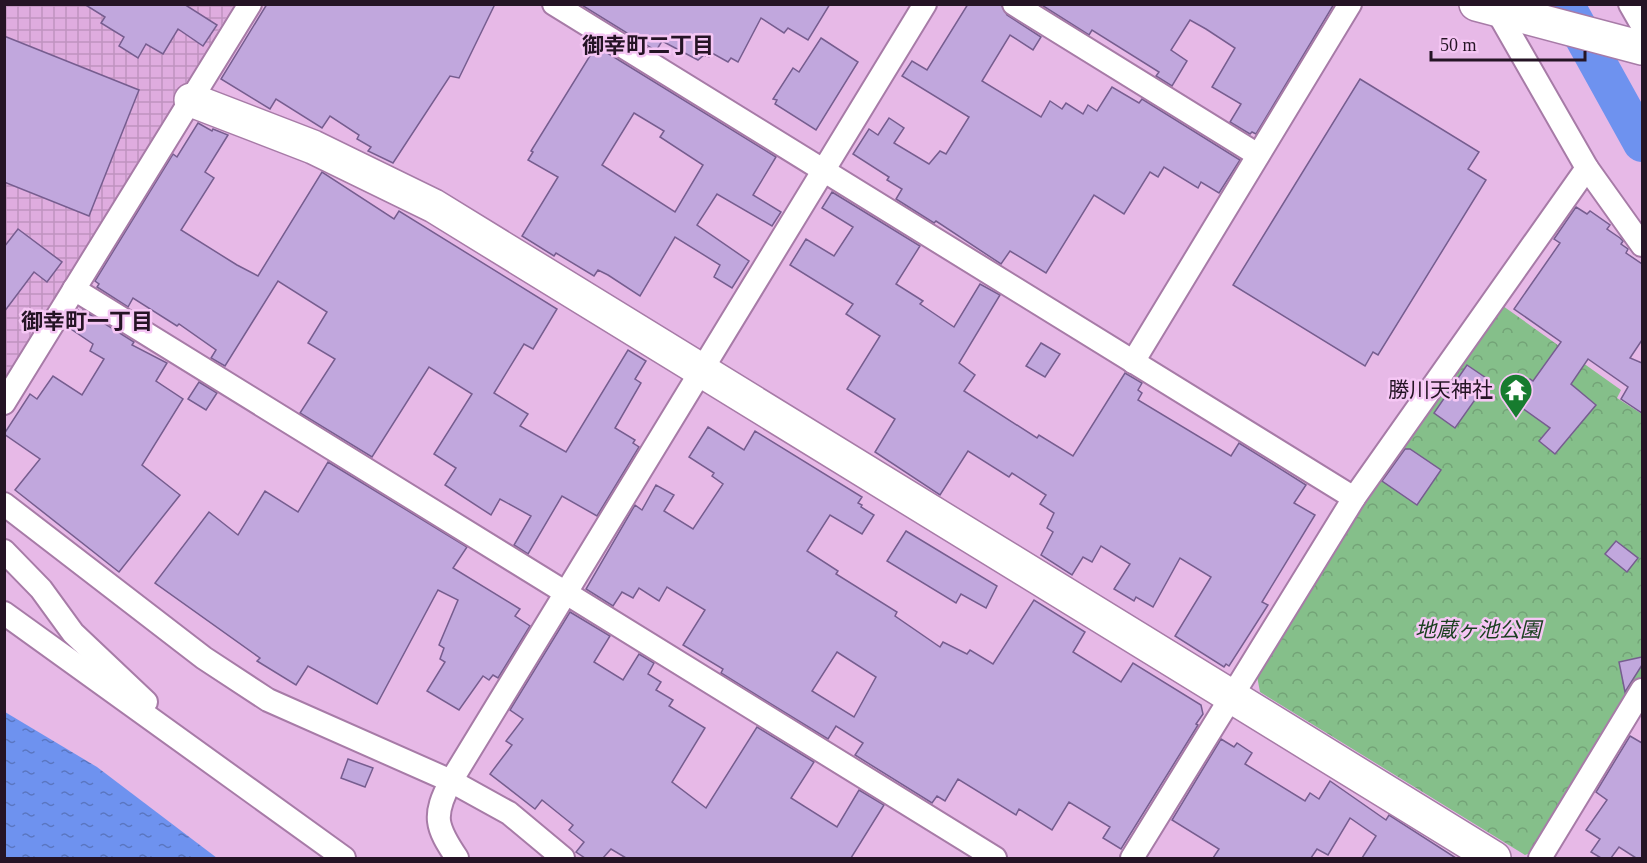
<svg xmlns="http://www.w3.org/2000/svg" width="1647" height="863" font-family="'Times New Roman','Noto Sans JP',serif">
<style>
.industrial{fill:url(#industrial-grid)}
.park{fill:url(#park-crowns)}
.water{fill:url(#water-ripples)}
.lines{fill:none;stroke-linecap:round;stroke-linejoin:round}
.river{stroke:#6e92ef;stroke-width:38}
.building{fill:#c1a7dd;stroke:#765d8f;stroke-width:1.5;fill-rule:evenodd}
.street-casing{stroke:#a77ba7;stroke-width:26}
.secondary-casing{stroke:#a77ba7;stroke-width:36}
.street{stroke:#fff;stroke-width:22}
.secondary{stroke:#fff;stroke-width:33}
.labels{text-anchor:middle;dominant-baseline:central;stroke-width:5;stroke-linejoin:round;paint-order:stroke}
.poi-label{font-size:21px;fill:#251425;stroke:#f5c6f4;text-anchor:end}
.park-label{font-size:21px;font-style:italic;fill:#1b4020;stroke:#f5c6f4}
.neighbourhood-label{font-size:22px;font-weight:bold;fill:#251425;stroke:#f5c6f4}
</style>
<defs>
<pattern id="industrial-grid" width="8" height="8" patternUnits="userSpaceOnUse" patternTransform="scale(1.5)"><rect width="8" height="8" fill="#dfacdf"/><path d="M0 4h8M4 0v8" fill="none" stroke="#bf93bf"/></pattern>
<pattern id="park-crowns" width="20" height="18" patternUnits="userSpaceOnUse" patternTransform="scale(1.5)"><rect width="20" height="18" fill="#85bf8a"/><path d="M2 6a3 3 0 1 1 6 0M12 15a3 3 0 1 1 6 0" fill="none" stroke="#73a377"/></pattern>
<pattern id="water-ripples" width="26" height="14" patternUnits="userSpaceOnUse" patternTransform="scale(1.5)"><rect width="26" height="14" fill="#6e92ef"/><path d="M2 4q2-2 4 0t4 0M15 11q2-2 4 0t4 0" fill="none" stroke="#5a76c1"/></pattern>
</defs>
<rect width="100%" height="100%" fill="#e7b9e7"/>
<!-- industrial -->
<polygon class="industrial" points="5,5 234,5 5,378"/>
<!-- park -->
<polygon class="park" points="1503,306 1621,390 1617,398 1642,414 1642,675 1533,852 1525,855 1260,692 1257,676 1363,503"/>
<!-- water -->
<polygon class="water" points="5,712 97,767 217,858 5,858"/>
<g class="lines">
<!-- river -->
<polyline class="river" points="1565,4 1642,143"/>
</g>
<!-- building -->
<g class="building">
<polygon points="84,4 184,4 217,25 203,46 178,29 163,54 146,44 138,58 119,46 124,37 101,23 105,17"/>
<polygon points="267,4 495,4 459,78 450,76 393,163 368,151 371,147 357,139 359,135 330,116 322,128 276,99 270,109 221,79"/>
<polygon points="580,4 830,4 808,40 788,28 784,33 761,18 738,62 731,58 728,62 712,53 709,57 704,55 698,60 662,41 656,51"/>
<polygon points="968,4 1001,4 1007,15 1041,37 1033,50 1010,35 982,81 1041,117 1050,101 1062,109 1066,103 1083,114 1088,105 1097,111 1112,87 1139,103 1142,99 1240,160 1219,193 1201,182 1198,188 1164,167 1158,177 1150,172 1124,214 1094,195 1046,273 1010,251 1001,264 936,221 934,223 896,199 902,189 887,180 889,177 853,154 869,129 878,135 889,118 904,128 894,143 929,164 940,151 946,154 969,117 902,76 912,61 927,70"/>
<polygon points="1040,4 1334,4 1256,134 1252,132 1250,134 1230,122 1241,104 1212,87 1235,48 1206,29 1190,20 1171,50 1187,61 1172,86 1156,76 1159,72 1092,30 1089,35"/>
<polygon points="4,36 139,90 89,216 4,182"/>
<polygon points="821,38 858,62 816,130 775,104 777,100 773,99 793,68 799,72"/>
<path d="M596,46L776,157L753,195L781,212L772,226L717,194L697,225L749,261L732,288L714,277L720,265L675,237L640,296L608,275L598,270L594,276L556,253L554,256L522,236L558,177L528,160L533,152L531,151ZM634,113L664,131L660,137L703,165L675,212L602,165Z"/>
<polygon points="1360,79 1479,152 1468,169 1486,180 1378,355 1373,352 1365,366 1233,285"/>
<polygon points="198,123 212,131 213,129 228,135 205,172 214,178 181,230 237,265 258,276 322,172 394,219 399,211 557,309 533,349 524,344 494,393 528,414 520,426 566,452 628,350 646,361 635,379 641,383 615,428 635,440 633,443 639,447 597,516 562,496 528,554 514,545 531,516 500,499 491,515 445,485 456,468 434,454 472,394 429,367 372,457 300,413 335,359 308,343 327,312 278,281 225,366 211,358 216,350 179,324 177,326 133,298 128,307 97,287 99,284 95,281 173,154 177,157"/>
<polygon points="832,192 920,246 896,284 923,301 920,304 954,327 980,284 1000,295 959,363 975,375 964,391 1037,438 1039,435 1073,456 1125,373 1142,383 1138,390 1142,393 1138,400 1231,456 1239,443 1306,485 1294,503 1315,515 1262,602 1268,605 1229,666 1226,664 1224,667 1175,636 1211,577 1180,558 1153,607 1136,597 1134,601 1114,589 1130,564 1101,546 1092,562 1083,557 1072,575 1041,555 1053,532 1047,528 1054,513 1040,504 1046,495 1012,473 1009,477 968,451 940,495 875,452 895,419 847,389 880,336 846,314 853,304 790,265 806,239 834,256 853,227 822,208"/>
<polygon points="1576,207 1587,214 1590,211 1610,225 1607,229 1620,238 1623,241 1621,244 1628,249 1626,253 1642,264 1642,340 1630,358 1642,363 1642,413 1621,399 1628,387 1588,359 1571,384 1596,405 1555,454 1539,441 1550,428 1518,405 1520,402 1515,398 1530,379 1533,381 1561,342 1514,309 1560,243 1554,239"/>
<polygon points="18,229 62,262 47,282 34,272 4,312 4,247"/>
<polygon points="78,310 81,313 83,310 134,342 132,345 167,363 156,381 183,399 142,465 180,495 119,572 15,490 40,459 4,434 30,394 37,399 53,376 82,395 104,359 90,351 93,344 68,327"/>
<polygon points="1041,343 1060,354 1045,377 1026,366"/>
<polygon points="1467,365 1489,380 1455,428 1434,413"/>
<polygon points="199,382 217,393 206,410 188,399"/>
<path d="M708,427L744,450L755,431L862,497L858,503L862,505L861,507L874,515L862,534L830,515L807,551L838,571L836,574L897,612L895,616L940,647L943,642L967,654L970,650L993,664L1034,600L1085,632L1073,652L1121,682L1133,663L1201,705L1203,714L1196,724L1198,725L1121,849L1103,838L1110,827L1069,802L1052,830L1019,809L1016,815L958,779L945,801L937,796L932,803L855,755L863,743L836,726L828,739L721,673L723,669L683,645L705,610L667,587L659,601L639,588L633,598L622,592L613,606L586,589L635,505L642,510L656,485L674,495L664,511L693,529L723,484L712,476L714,473L689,457ZM837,652L876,677L854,717L812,691Z"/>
<polygon points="1405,449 1410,449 1441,470 1417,505 1382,481"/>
<polygon points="328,462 467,547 453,568 520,609 515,616 530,626 498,678 493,675 489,680 483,676 459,710 427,691 445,662 440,659 444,648 439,645 458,600 438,590 377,704 308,666 296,685 257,661 260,658 155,583 209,512 238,535 265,491 298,512"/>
<polygon points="906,531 997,586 986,608 961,594 956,603 887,561"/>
<polygon points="1616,541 1638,558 1627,572 1605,554"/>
<polygon points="570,612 610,636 594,662 623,680 639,654 654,663 648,674 661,682 656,690 673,700 669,706 705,728 672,782 706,808 757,727 814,762 791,798 837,827 859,790 884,805 851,858 626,858 611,849 603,858 585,858 576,852 584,842 569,830 573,825 542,800 535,809 490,774 512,745 506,741 523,719 510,710"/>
<polygon points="1642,657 1642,665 1625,692 1619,662"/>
<polygon points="1630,736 1642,743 1642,858 1636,858 1619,847 1611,858 1601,858 1591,852 1600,839 1586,830 1607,800 1596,792"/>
<polygon points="1221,739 1234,747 1237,743 1252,753 1245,764 1305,801 1310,793 1319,799 1330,781 1386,820 1389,815 1456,858 1362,858 1376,836 1350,818 1328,855 1317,849 1311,858 1213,858 1219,849 1172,820"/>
<polygon points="348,759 373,768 365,787 341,778"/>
</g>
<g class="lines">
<!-- street casing -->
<g class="street-casing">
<g id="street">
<polyline points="554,4 1354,498"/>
<polyline points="1014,4 1258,155"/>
<polyline points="1493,4 1587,168 1642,245"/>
<polyline points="1630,4 1642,25"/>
<polyline points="74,289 995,858"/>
<polyline points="1133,362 1350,4"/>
<polyline points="4,403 250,4"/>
<polyline points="4,504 204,658 268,700 451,781 509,813 563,858"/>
<polyline points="4,551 41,589 73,633 146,702"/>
<polyline points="4,613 344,858"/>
<path d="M457,858C436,827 432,816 451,781L925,4"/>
<polyline points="1132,858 1354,498 1587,168"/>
<polyline points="1540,858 1642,690"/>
</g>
</g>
<!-- secondary casing -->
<g class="secondary-casing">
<g id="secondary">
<polyline points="1476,4 1642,48"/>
<polyline points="191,100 313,147 434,206 1494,858"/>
</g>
</g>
<!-- street -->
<use href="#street" class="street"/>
<!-- secondary -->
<use href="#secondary" class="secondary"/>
</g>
<!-- icons -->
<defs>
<g id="temple-pin" transform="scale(1.725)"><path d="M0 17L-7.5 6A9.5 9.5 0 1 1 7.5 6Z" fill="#177c2f" stroke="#f5c6f4"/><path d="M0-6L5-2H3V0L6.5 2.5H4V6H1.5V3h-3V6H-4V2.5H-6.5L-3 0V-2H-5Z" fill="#fff"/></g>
</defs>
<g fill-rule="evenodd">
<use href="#temple-pin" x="1516" y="390"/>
</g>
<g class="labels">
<!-- poi labels -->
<g class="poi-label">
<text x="1493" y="390">勝川天神社</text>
</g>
<!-- park labels -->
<g class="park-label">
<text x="1478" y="630">地蔵ヶ池公園</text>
</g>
<!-- neighbourhood labels -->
<g class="neighbourhood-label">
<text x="648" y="45">御幸町二丁目</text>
<text x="87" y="321">御幸町一丁目</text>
</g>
</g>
<!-- border -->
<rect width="1647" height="863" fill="none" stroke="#251425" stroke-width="12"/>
<!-- scale -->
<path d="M1431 51v9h154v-9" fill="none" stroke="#251425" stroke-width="3"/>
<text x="1440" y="51" font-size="18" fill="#251425" stroke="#f5c6f4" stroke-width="4.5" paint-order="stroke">50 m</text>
</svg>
